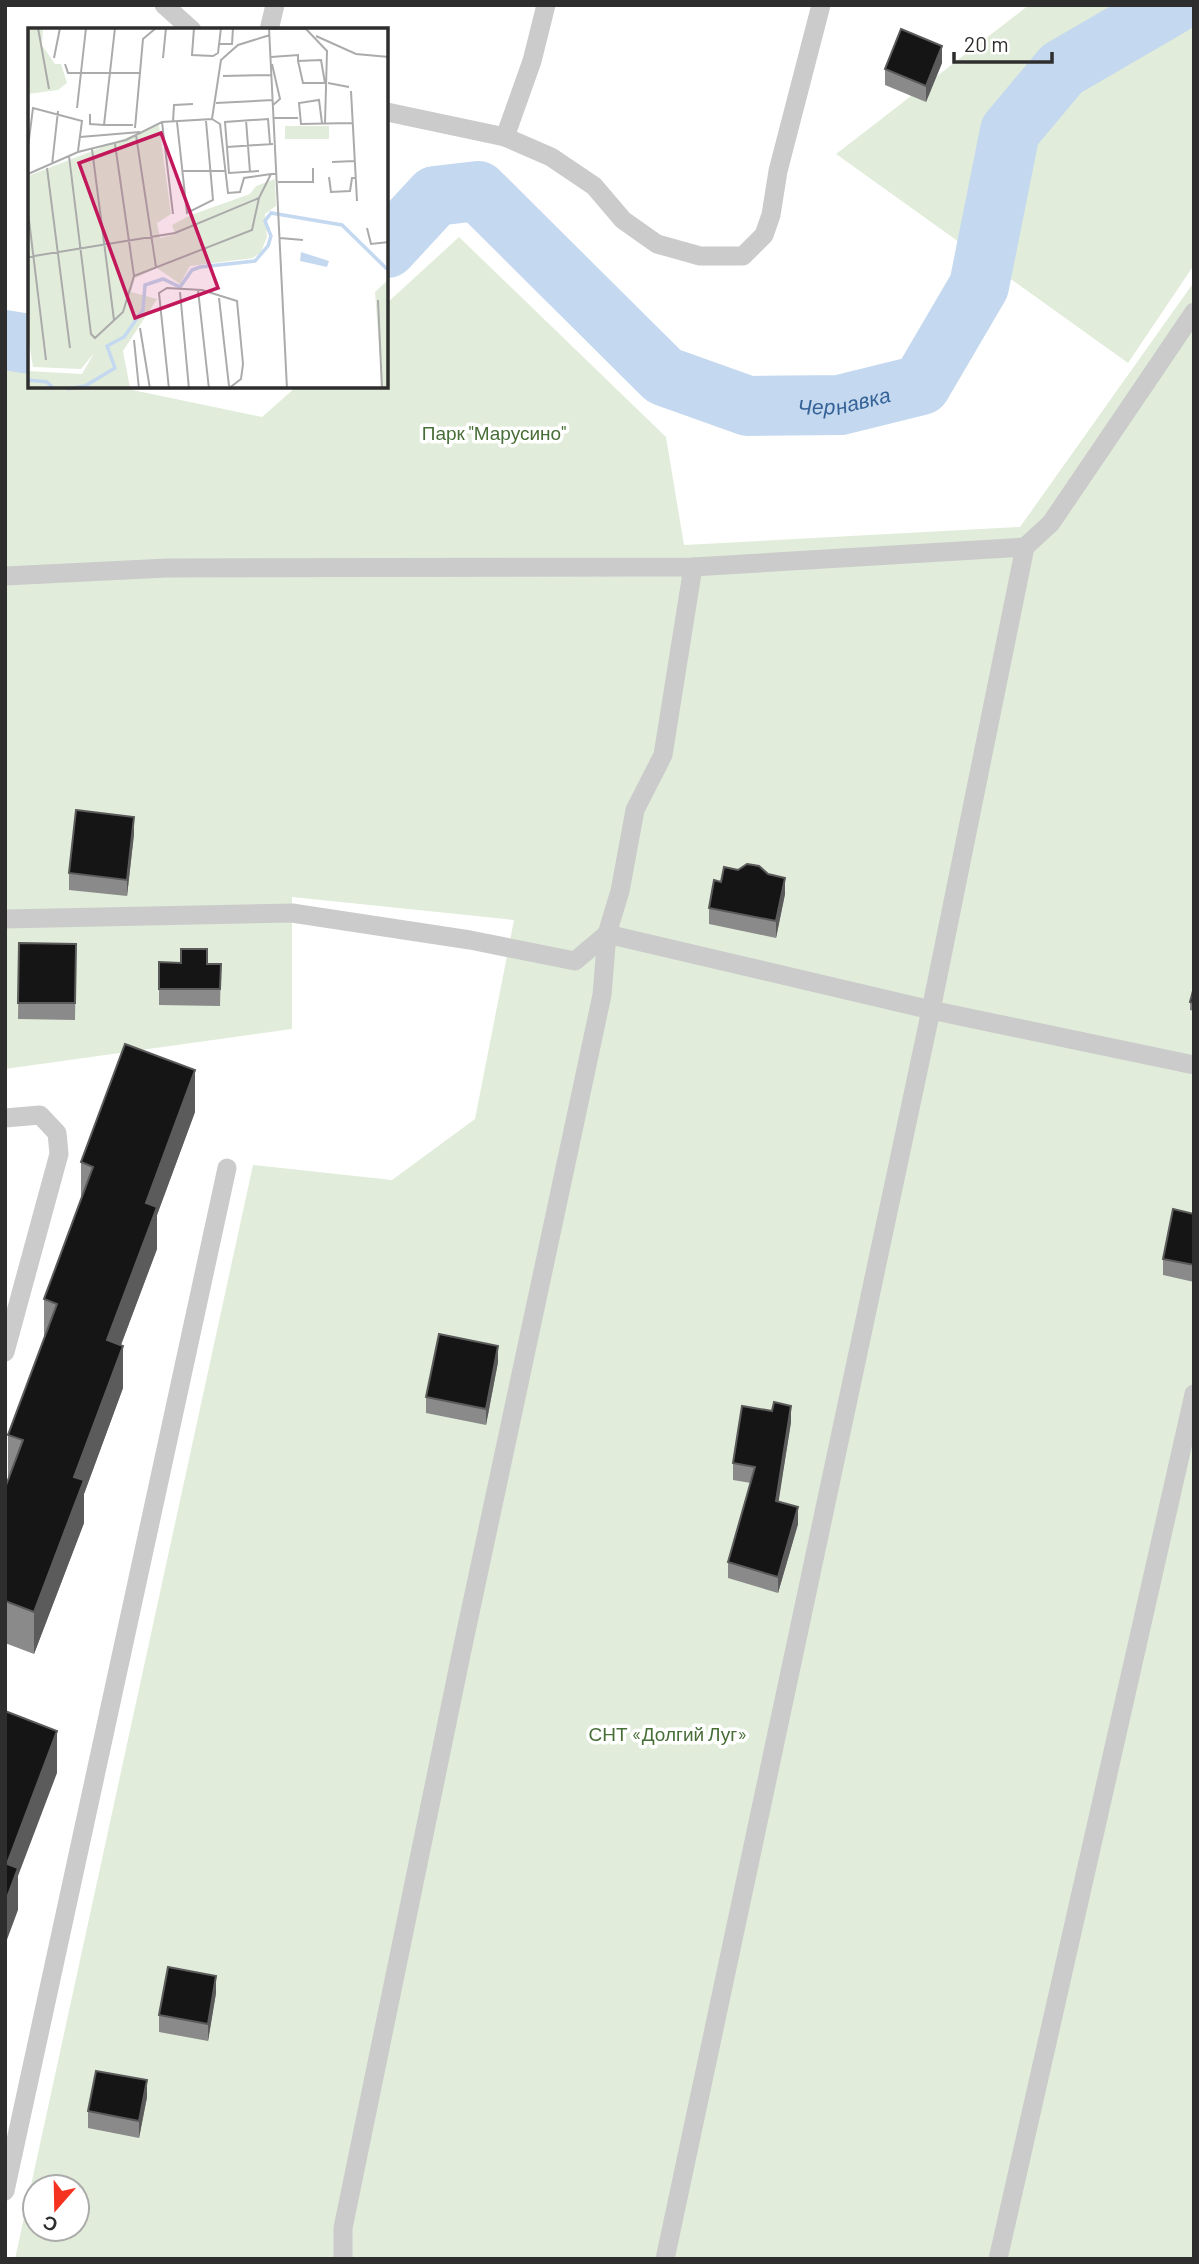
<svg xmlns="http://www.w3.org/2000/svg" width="1199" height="2264" font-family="Barlow,sans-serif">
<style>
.green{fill:#e1edda;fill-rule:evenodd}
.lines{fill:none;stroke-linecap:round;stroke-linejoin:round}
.river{stroke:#c4d8ef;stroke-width:60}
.service{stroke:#cbcbcb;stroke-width:19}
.wall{fill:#8a8a8a}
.shaded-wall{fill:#5b5b5b}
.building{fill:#151515;stroke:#5b5b5b;stroke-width:2}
.labels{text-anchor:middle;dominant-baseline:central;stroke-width:7;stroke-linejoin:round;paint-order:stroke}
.park-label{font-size:19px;fill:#486e37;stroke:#fff}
.water-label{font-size:21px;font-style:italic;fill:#356297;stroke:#fff}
.inset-river{fill:none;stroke:#c4d8ef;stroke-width:3.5}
.inset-road{fill:none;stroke:#ababab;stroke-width:2}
.view{fill:#c2185b;fill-opacity:0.15;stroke:#c2185b;stroke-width:3.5}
.inset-edge{fill:none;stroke:#2e2e2e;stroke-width:3.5}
</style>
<rect width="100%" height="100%" fill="#fff"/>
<!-- green -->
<g class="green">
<polygon points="1029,5 1194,5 1194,265 1128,363 836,154"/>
<path d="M459,237L666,437L684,545L1020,527L1194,282V2259H15L253,1165L392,1180L475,1119L514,920L292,897V1029L5,1069V363L30,368V387H118L262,417L296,387H387V303ZM35,2187H77V2229H35Z"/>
</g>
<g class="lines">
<!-- river -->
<g class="river">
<path id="s1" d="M387,248L435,196L478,191L664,376L748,406L840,405L921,385L979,286L1010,131L1062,69L1172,5"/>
<polyline points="5,340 30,344"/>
</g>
<!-- service -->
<g class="service">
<polyline points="164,5 192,30"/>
<polyline points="269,30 275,5"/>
<polyline points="387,112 505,137 551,157 594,186 623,220 657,244 700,256 743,256 764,235 771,215 778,171 821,5"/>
<polyline points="505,137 532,61 546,5"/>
<polyline points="5,576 167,568 693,567 1025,547 1051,523 1194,312"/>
<polyline points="5,919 292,913 470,940 575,961 607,934 931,1010 1194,1065"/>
<polyline points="5,1118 40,1115 57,1133 59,1154 5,1352"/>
<polyline points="5,2191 227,1168"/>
<polyline points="343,2259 343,2228 462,1650 602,995 607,934 620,891 635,810 663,755 693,567"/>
<polyline points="665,2259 931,1010 1025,547"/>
<polyline points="998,2259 1194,1394"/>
</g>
</g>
<!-- wall -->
<g class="wall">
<polygon points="942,63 926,102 885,85 885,69"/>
<polygon points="134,834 127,896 69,890 69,873"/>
<polygon points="785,894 776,938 709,924 709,908"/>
<polygon points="19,943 76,944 75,1020 18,1019"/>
<polygon points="159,962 221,964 220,1006 159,1005"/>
<polygon points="1194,987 1194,1011 1190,1010 1190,1002"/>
<polygon points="195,1112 157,1215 157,1249 121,1345 123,1388 84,1494 84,1523 34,1654 5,1643 5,1488 9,1478 8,1477 8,1435 44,1339 44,1299 81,1200 81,1162"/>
<polygon points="1194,1214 1194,1282 1163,1275 1163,1259"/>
<polygon points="498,1362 486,1425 426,1413 426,1397"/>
<polygon points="791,1422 778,1502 798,1524 778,1593 728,1578 728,1562 751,1483 733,1480 733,1463"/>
<polygon points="216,1993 208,2041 159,2032 159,2015"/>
<polygon points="147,2097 139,2138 88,2128 88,2111"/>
</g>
<!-- shaded-wall -->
<g class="shaded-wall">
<polygon points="942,46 942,63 926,102 926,86"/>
<polygon points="134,817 134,834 127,896 127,880"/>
<polygon points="785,878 785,894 776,938 776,921"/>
<polygon points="195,1070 195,1112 157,1215 157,1249 107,1382 107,1340 146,1203"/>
<polygon points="123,1346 123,1388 84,1494 84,1523 34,1654 34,1612 74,1477"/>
<polygon points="498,1346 498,1362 486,1425 486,1409"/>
<polygon points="791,1406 791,1422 776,1518 776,1501"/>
<polygon points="798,1507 798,1524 778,1593 778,1577"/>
<polygon points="57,1731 57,1773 18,1876 18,1910 5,1945 5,1903 7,1864"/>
<polygon points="216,1976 216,1993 208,2041 208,2024"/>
<polygon points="147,2080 147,2097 139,2138 139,2121"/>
</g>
<!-- building -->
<g class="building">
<polygon points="901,29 942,46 926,86 885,69"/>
<polygon points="76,810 134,817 127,880 69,873"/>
<polygon points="747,864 759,866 768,874 785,878 776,921 709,908 714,880 721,882 724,867 738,870"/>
<polygon points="19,943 76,944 75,1003 18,1003"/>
<polygon points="181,949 207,949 207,964 221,964 220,989 159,989 159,962 181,963"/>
<polygon points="1194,987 1194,1003 1190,1002"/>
<polygon points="125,1044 195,1070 146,1203 157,1207 107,1340 123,1346 74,1477 84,1480 34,1612 5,1601 5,1488 23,1440 8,1435 57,1304 44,1299 93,1167 81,1162"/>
<polygon points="1173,1209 1194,1214 1194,1265 1163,1259"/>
<polygon points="439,1334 498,1346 486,1409 426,1397"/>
<polygon points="774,1402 791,1406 776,1501 798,1507 778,1577 728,1562 755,1467 733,1463 742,1406 772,1411"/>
<polygon points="5,1711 57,1731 7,1864 18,1868 5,1903"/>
<polygon points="168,1967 216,1976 208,2024 159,2015"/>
<polygon points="96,2071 147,2080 139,2121 88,2111"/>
</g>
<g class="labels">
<!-- park labels -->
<g class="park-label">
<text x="494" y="432">Парк "Марусино"</text>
<text x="668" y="1733">СНТ «Долгий Луг»</text>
</g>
<!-- water labels -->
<g class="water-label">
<text stroke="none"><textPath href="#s1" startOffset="562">Чернавка</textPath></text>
</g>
</g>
<!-- overview -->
<g transform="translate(28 28)">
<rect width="360" height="360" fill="#fff"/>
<path d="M0,0H15L14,17L27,36H33L39,55L30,62L0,66ZM131,97L143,186L129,195L132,210L147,206L144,197L163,187L222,166L228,158L247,151L248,178L237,186L239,209L233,224L225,230L162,238L152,256L129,240L107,250L103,264L129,271L95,323L102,360H0V343L54,346L66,325L53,341L5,339L0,308V148ZM257,98H301V111H257ZM360,252V360H354L347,264Z" fill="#e1edda"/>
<path d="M273,224L301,233L299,239L272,233Z" fill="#c4d8ef"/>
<path class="inset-river" d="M0,352L19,354L26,361M39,361L57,358L87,340L79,318L96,309L115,282L117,257L135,251L152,259L164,242L172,239L227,233L240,218L243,208L237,193L243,185L314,197L361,243"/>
<path class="inset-road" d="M10,0L21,61M87,0L76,97H105M166,0L164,27L185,28L190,25L193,0M241,0L259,361M241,1H278L299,23L297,95M288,8L328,26L361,29M191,16H204L205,0M243,29L270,27V33M26,30L32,0M135,30L138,0M293,32L297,55H275L270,33ZM37,36L40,45H111M244,36L252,71L245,77M195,48L244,47M300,55L321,59M323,63L329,173M188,75L245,72M49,80L58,0M62,86V96L76,97M246,90H270M184,91L192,96L200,165L212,164L216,150L243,146M218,92L222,144M134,94L145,186M145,94L146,77L165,76M149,94L159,185L185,172L178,93M294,95L291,72L271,75L273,96L324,95M107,100L115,11L128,0M108,107L128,239M52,109L112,104M87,116L106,248M0,119L5,80L54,93L50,123M199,119L245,116M64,121L86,292M41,128L63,306L67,310L95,284L106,248L224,202L231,170M304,134L327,133M24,137L30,83M19,140L42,320M154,143H197M231,143L201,145L197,94L240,91L242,116M0,146L50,124L98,112L134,94L184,91L193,32L210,17L242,7M301,149L303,164L322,163L324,150H328M250,154H285V140M0,184L18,332M339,200L343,216L361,214M252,210L275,212M0,229L147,205L231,170L243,146H249M170,262L181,361M152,264L161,361M191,270L201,358M350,272L354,361M112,300L122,361M106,312L111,361M141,361L131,265L139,260L174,262L209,273L215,336L213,351L200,361"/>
<path class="view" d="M133,105L190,260L107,290L51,135Z"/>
<rect width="360" height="360" class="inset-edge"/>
</g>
<!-- border -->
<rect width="1199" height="2264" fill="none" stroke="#2e2e2e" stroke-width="14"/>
<!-- north arrow -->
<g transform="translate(56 2208) rotate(200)"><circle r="33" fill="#ffffff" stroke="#ababab" stroke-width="2"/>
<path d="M0-5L12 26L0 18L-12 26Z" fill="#f53120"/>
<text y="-10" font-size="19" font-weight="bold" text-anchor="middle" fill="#2e2e2e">С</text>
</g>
<!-- scale -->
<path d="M954 52v10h98v-10" fill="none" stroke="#2e2e2e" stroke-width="3.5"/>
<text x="964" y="52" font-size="21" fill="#2e2e2e" stroke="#ffffff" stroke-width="5" paint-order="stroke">20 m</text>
</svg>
